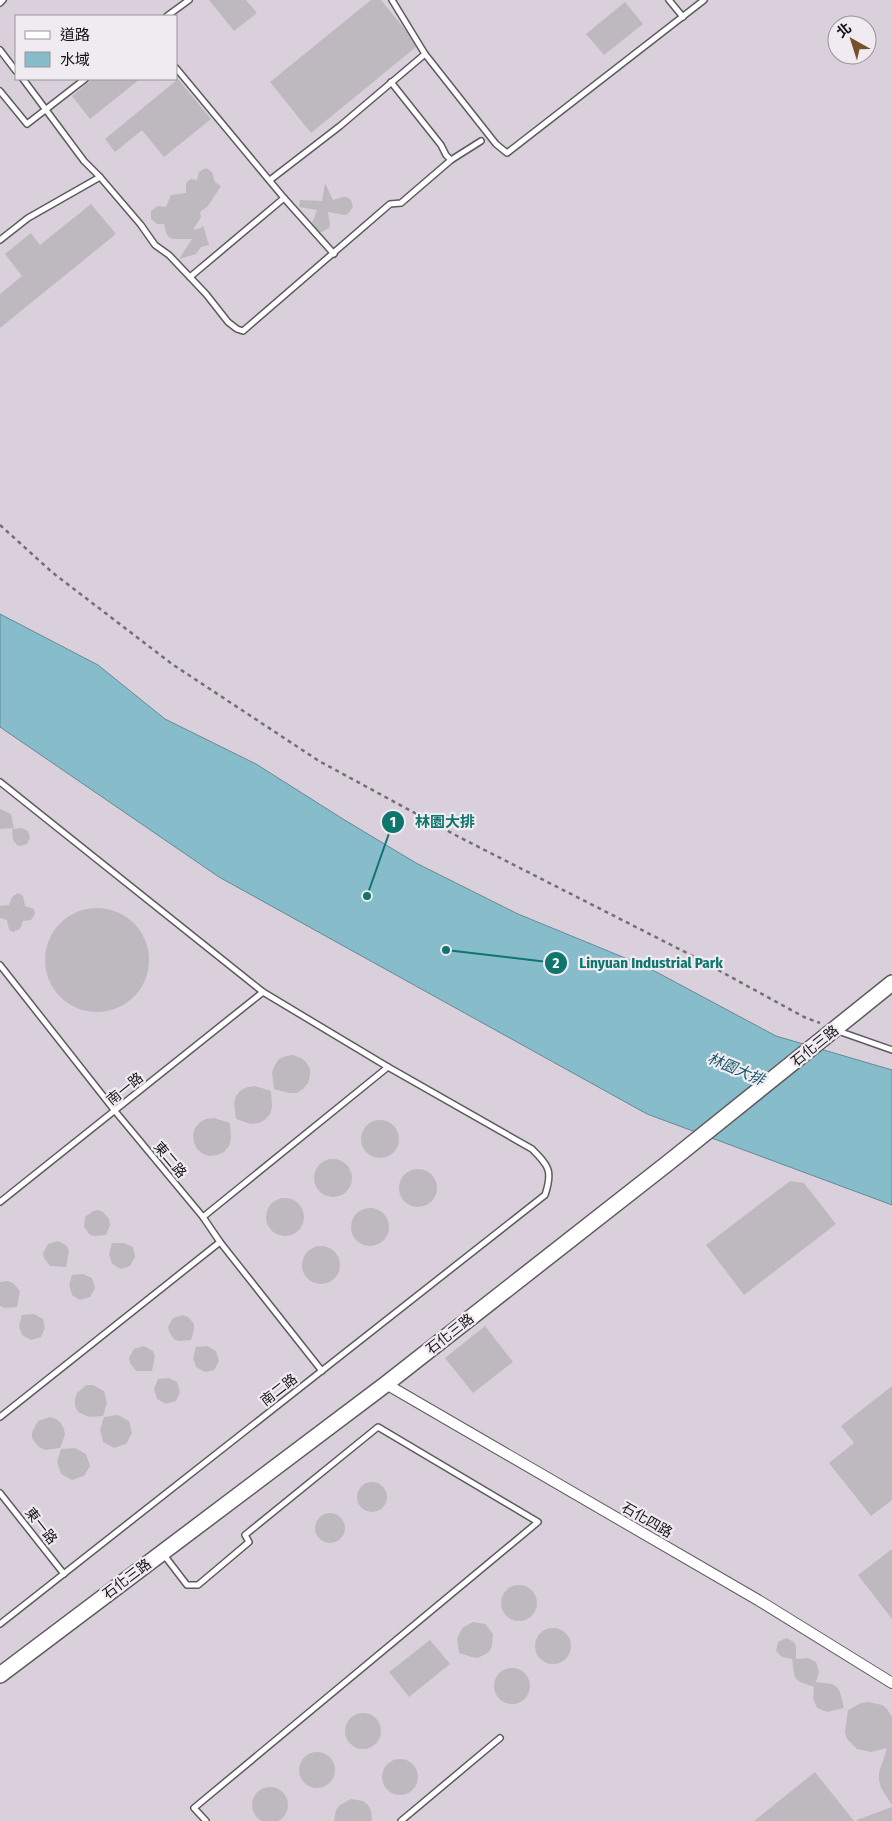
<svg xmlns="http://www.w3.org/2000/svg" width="892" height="1821" font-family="'Fira Sans Condensed','Noto Sans TC',sans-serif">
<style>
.built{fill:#d9d0dc;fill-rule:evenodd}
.water{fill:#87bccb;stroke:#658a95}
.building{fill:#beb9bf}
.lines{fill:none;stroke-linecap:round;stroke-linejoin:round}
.lane-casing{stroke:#5e5a5f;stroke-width:8}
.street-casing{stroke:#5e5a5f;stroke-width:12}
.secondary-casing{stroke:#5e5a5f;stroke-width:18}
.path{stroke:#737074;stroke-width:2.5;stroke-dasharray:4 4;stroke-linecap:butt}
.lane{stroke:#fff;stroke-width:5}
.street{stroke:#fff;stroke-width:10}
.secondary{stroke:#fff;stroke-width:15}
.labels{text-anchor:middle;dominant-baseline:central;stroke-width:4.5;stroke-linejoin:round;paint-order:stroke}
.street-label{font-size:14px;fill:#151416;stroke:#f0ebf1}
.water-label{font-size:15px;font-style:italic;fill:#175d6e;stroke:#f0ebf1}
.leader{fill:none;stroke:#0f766e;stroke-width:2}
.callout-dot{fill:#0f766e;stroke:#f0ebf1;stroke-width:2}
.mark-label{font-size:15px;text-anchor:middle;font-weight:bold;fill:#fff}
.callout-label{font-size:15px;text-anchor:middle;font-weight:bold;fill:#0f766e;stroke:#f0ebf1;stroke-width:4.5;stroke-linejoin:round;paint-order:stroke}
</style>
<rect width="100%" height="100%" fill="#e3dee4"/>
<!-- built -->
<path class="built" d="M0,0H892V1821H0ZM16,16H176V79H16ZM837,25H867V55H837Z"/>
<!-- water -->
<polygon class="water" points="0,614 98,665 165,719 256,764 343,819 416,863 518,914 647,967 776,1036 892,1070 892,1205 647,1114 219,877 0,727"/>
<!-- building -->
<g class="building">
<polygon points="209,0 246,0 257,13 234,31"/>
<polygon points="371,0 381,0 406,31 416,47 311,133 270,82"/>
<polygon points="625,2 643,24 604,55 586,34"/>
<polygon points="92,79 140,79 90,119 72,96"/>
<polygon points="178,79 211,119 164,157 142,130 115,152 105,139"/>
<polygon points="206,168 212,172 215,182 221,186 208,206 200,212 201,217 193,230 201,228 203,225 209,245 201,247 196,254 179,259 192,239 173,239 170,238 167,235 164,224 157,224 151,219 151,211 158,206 166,207 171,195 186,193 186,184 188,181 191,179 197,180 199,172"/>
<polygon points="325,183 333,200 343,197 347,197 351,200 353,207 348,214 344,215 328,212 330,224 329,228 322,232 320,232 312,223 317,210 299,207 300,200 322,201"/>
<polygon points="91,204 116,234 0,328 0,294 22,276 5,254 31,233 40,245"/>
<polygon points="0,809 11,814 14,828 0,829"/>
<polygon points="22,828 28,831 30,838 27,844 20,846 17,845 13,840 12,829"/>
<polygon points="18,893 23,896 25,906 34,909 35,914 31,920 23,921 20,929 13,932 9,930 7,920 0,918 0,906 9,905 12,897"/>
<circle cx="97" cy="960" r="52"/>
<polygon points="293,1055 301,1058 306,1062 310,1069 310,1076 308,1083 303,1089 297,1093 289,1093 274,1089 272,1072 275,1065 279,1059 286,1056"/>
<polygon points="255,1086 271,1091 272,1107 270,1114 265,1120 259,1123 251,1124 236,1119 234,1103 236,1096 241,1090 248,1087"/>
<polygon points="214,1118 230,1123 231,1139 229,1146 224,1152 217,1155 210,1156 203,1154 197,1149 194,1143 193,1135 195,1128 200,1122 206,1119"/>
<circle cx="380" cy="1139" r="19"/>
<circle cx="333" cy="1178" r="19"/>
<circle cx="418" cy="1188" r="19"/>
<polygon points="790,1181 804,1183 836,1224 744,1295 706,1245"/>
<circle cx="285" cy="1217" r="19"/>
<circle cx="370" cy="1227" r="19"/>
<polygon points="98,1210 103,1212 109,1219 110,1225 106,1235 95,1236 90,1235 84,1227 85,1217 93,1211"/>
<polygon points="58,1241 67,1246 69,1251 66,1267 50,1266 44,1258 43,1253 48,1244"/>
<polygon points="112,1243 124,1243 133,1247 135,1257 130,1266 121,1269 112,1264 109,1254"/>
<circle cx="321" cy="1265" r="19"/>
<polygon points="83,1274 92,1278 95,1288 90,1297 80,1300 72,1295 69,1285 72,1275"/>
<polygon points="8,1281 13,1283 20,1291 17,1307 5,1308 0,1306 0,1282"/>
<polygon points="34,1314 43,1319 45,1328 41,1337 31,1340 22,1335 19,1326 22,1315"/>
<polygon points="183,1315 188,1317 194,1324 194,1330 191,1340 180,1341 175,1340 169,1332 168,1327 173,1318"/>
<polygon points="485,1326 513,1362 473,1393 445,1358"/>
<polygon points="144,1346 153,1351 155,1356 152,1371 136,1371 130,1363 129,1358 134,1349"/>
<polygon points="207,1346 216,1351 219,1361 214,1370 205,1372 196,1367 193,1358 196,1347"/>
<polygon points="169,1378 177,1382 180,1392 176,1401 166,1404 157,1399 154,1389 158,1379"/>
<polygon points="86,1385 93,1385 104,1391 107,1403 103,1416 89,1417 78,1412 75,1406 75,1399 77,1393"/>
<polygon points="892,1386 892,1500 871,1516 829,1463 854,1443 841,1426"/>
<polygon points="118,1415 129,1421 132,1433 126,1444 114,1448 103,1442 100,1430 104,1417"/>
<polygon points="50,1417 56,1419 61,1423 64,1429 65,1435 60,1448 46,1450 40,1448 36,1444 32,1438 32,1432 38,1421"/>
<polygon points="75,1448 86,1454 90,1466 84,1476 72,1480 61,1474 57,1462 61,1449"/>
<circle cx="372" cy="1497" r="15"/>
<circle cx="330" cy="1528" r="15"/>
<polygon points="892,1549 892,1619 858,1575"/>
<circle cx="519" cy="1603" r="18"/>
<polygon points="473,1622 485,1624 493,1634 492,1646 489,1652 478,1658 472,1657 459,1653 457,1639 462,1628"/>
<circle cx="553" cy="1646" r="18"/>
<polygon points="786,1638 794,1642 796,1646 796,1659 808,1658 816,1662 819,1672 816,1682 832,1684 837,1687 840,1692 844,1708 827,1712 817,1708 813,1698 814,1687 800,1682 796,1679 794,1674 792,1659 782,1657 776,1651 778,1642"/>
<polygon points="430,1640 450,1664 409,1697 389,1672"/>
<circle cx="512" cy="1686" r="18"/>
<polygon points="868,1702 882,1705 887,1709 892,1717 892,1805 881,1788 879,1780 879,1773 887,1748 871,1752 857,1749 847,1739 845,1732 848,1710 861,1703"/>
<circle cx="363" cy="1731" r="18"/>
<circle cx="317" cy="1770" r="18"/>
<circle cx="400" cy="1777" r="18"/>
<polygon points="815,1772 854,1821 754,1821"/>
<circle cx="270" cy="1805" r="18"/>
<polygon points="351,1799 363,1801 368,1805 371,1811 372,1821 334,1821 336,1810 340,1805"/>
<polygon points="892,1807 892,1821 857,1821 857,1820"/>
</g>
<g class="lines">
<!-- lane casing -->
<g class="lane-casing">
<g id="lane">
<polyline points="392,0 425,54 496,144 507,153 704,0"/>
<polyline points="669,0 683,17"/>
<polyline points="0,3 3,0"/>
<polyline points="167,16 189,0"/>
<polyline points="0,50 16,71"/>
<polyline points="176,68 284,198 334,254"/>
<polyline points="23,79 84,161 100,177 141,225 155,245 169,255 206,294 228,322 237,329 243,331 390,204 401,203 451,160 446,155 441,145 391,82"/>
<polyline points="0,91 27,124 85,79"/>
<polyline points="451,160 481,141"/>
<polyline points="270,180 340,126 425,54"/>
<polyline points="0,240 28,218 100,177"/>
<polyline points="190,277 284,198"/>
<path d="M0,782L263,992L388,1067L532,1149C549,1166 553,1171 545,1195L0,1624"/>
<polyline points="0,965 115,1111 203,1217 220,1242 322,1371"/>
<polyline points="838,1031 892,1050"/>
<polyline points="0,1202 263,992"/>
<polyline points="203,1217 388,1067"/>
<polyline points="0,1417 220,1242"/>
<polyline points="0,1493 64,1574"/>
<polyline points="164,1555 187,1585 198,1585 249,1542 245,1535 378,1427 538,1522 194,1808 206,1821"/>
<polyline points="401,1821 500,1738"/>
</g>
</g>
<!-- street casing -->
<g class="street-casing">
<polyline id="street" points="386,1384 758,1600 892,1683"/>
</g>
<!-- secondary casing -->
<g class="secondary-casing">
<polyline id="secondary" points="0,1675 386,1384 668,1163 892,983"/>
</g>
<!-- path -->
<polyline class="path" points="0,525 53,573 172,664 319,761 459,837 687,953 804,1017 820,1023"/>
<!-- lane -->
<use href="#lane" class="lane"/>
<!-- street -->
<use href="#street" class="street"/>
<!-- secondary -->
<use href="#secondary" class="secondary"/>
</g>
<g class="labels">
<!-- street labels -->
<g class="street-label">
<text transform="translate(815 1046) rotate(-39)">石化三路</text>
<text transform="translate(125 1089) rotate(-39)">南一路</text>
<text transform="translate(170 1160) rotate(50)">東二路</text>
<text transform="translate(450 1334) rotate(-38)">石化三路</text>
<text transform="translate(279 1390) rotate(-38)">南二路</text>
<text transform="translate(647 1520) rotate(30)">石化四路</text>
<text transform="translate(41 1526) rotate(52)">東一路</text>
<text transform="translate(127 1579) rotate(-37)">石化三路</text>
</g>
<!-- water labels -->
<g class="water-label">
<text transform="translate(736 1069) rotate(23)">林園大排</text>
</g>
</g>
<!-- callouts -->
<path class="leader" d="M367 896L393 822M446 950L556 963"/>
<g class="callout-dot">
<circle cx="367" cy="896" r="5"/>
<circle cx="446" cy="950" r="5"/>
<circle cx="393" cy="822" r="12"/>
<circle cx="556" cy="963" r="12"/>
</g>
<g class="mark-label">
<text x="393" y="827">1</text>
<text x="556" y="968">2</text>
</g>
<g class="callout-label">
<text x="445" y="827">林園大排</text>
<text x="651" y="968">Linyuan Industrial Park</text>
</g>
<!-- legend -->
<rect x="15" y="15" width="162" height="65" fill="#f0ebf1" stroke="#989599"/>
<rect x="25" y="31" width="25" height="8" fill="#ffffff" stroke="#989599"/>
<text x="60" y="40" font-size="15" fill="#151416">道路</text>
<rect x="25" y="52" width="25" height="15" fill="#87bccb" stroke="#989599"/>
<text x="60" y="65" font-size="15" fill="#151416">水域</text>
<!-- north arrow -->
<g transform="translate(852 40) rotate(321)"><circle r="24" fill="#f0ebf1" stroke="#989599"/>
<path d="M0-4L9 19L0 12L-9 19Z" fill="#75502b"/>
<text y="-8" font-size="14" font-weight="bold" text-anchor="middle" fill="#151416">北</text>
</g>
</svg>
